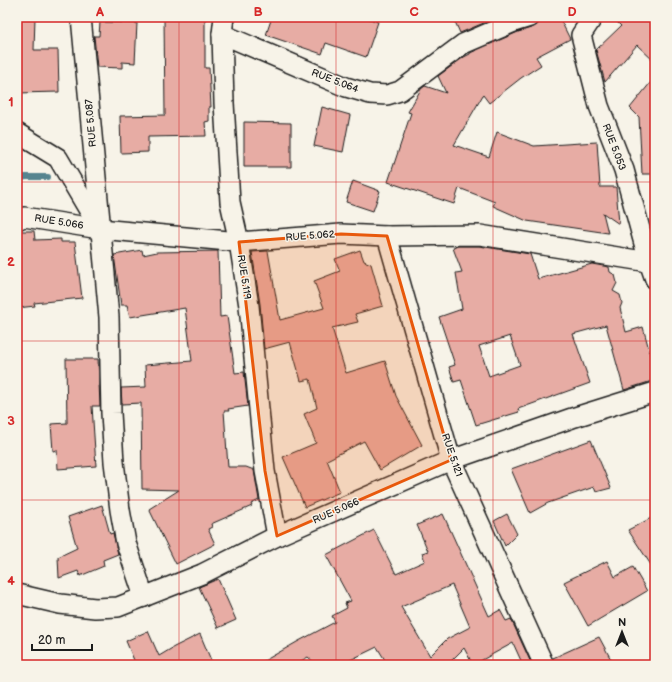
<svg xmlns="http://www.w3.org/2000/svg" width="672" height="682" font-family="'Balsamiq Sans',sans-serif">
<style>
.lines{fill:none;stroke-linecap:round;stroke-linejoin:round}
.stream{stroke:#56848f;stroke-width:6}
.building{fill:#e7aca4;stroke:#1c1c1c;fill-rule:evenodd}
.minor-casing{stroke:#1c1c1c;stroke-width:22}
.minor{stroke:#f7f3e8;stroke-width:19}
.marked{fill:#e8590c;fill-opacity:0.2;stroke:#e8590c;stroke-width:3;stroke-linejoin:round}
.grid{fill:none;stroke:#d62828;stroke-width:1;stroke-opacity:0.55}
.labels{text-anchor:middle;dominant-baseline:central;stroke-width:3;stroke-linejoin:round;paint-order:stroke}
.street-label{font-size:10px;fill:#1c1c1c;stroke:#f7f3e8}
.neatline{fill:none;stroke:#d62828;stroke-width:1.5}
.grid-label{font-size:13px;text-anchor:middle;font-weight:bold;fill:#d62828}
</style>
<rect width="100%" height="100%" fill="#f7f3e8"/>
<filter id="ink" filterUnits="userSpaceOnUse"><feTurbulence type="fractalNoise" baseFrequency=".025" numOctaves="2"/><feDisplacementMap in="SourceGraphic" scale="8" xChannelSelector="R" yChannelSelector="G"/><feConvolveMatrix kernelMatrix="1 2 1 2 8 2 1 2 1" color-interpolation-filters="sRGB"/></filter>
<g filter="url(#ink)">
<g class="lines">
<!-- stream -->
<polyline class="stream" points="17,179 26,177 48,177"/>
</g>
<!-- building -->
<g class="building">
<polygon points="17,17 35,17 34,50 58,50 59,92 17,93"/>
<polygon points="164,17 205,17 205,68 209,68 211,107 209,107 209,121 205,122 206,136 148,137 148,152 121,153 120,116 165,115"/>
<polygon points="272,17 365,17 378,22 366,57 326,43 322,54 266,35"/>
<polygon points="453,17 498,17 460,33"/>
<polygon points="541,17 559,17 570,39 536,57 541,65 521,78 489,103 483,95 454,145 489,157 497,132 534,146 597,142 600,187 616,187 619,224 603,213 608,233 527,221 493,206 495,202 459,188 454,204 388,182 411,113 408,112 421,89 425,86 446,93 438,76 464,57 470,54 470,53 518,32 534,27 538,24"/>
<polygon points="612,17 655,17 655,62 637,45 605,82 596,50 621,26"/>
<polygon points="100,22 137,23 135,63 122,62 122,68 97,67 94,36 99,36"/>
<polygon points="655,77 655,174 642,174 639,117 630,108"/>
<polygon points="322,107 350,115 343,152 314,146"/>
<polygon points="244,122 291,123 291,167 244,167"/>
<polygon points="353,181 380,191 373,211 346,202"/>
<polygon points="17,231 34,231 35,240 61,239 61,242 75,242 82,298 34,303 35,306 17,308"/>
<path d="M458,246H479L530,254L538,279L592,264L609,267L610,272L615,275L617,283L613,291L620,295L622,303L620,308L626,332L643,327L655,372V380L624,390L606,325L573,334L590,383L518,409L519,412L476,425L461,380L454,382L449,367L455,365L439,317L462,309L456,273L462,272L453,248ZM510,336L520,365L489,376L479,346Z"/>
<polygon points="142,250 143,255 157,252 218,251 220,317 227,316 235,373 244,372 248,406 228,409 229,411 224,411 228,467 246,467 254,470 259,500 251,504 252,506 211,524 212,527 208,529 215,544 176,564 149,509 179,490 142,489 141,403 122,404 121,388 146,387 145,365 192,361 185,308 130,317 127,305 121,305 114,255"/>
<polygon points="360,250 364,261 371,264 383,306 355,314 358,322 332,328 346,373 385,361 396,396 422,445 380,470 364,441 327,460 340,492 305,507 283,457 316,443 304,414 317,408 310,379 301,381 290,342 264,349 260,304 252,252 268,251 280,320 324,308 314,281 340,271 335,259"/>
<polygon points="66,359 98,359 100,406 92,406 96,466 58,469 57,450 53,451 51,424 67,423"/>
<polygon points="591,440 611,488 596,492 594,487 548,503 530,513 511,469"/>
<polygon points="102,505 110,534 113,533 118,554 103,560 104,566 80,576 78,571 59,578 58,557 77,548 68,517"/>
<path d="M443,514L489,616L500,610L506,621L511,619L532,665H523L513,643L473,665L464,648L447,665H388L377,647L340,665H317L308,657L294,665H257L297,642L335,622L332,616L347,608L345,603L351,601L326,555L374,530L396,574L425,561L422,553L428,551L417,525ZM452,585L470,627L447,639L430,656L401,607Z"/>
<polygon points="507,514 517,534 505,546 494,521"/>
<polygon points="655,516 655,571 628,530"/>
<polygon points="607,561 615,577 633,567 647,591 588,626 564,582"/>
<polygon points="218,579 236,620 218,628 199,587"/>
<polygon points="148,631 159,656 174,647 200,634 213,665 136,665 126,641"/>
<polygon points="599,637 614,665 555,665 553,658"/>
</g>
<g class="lines">
<!-- minor casing -->
<g class="minor-casing">
<g id="minor">
<polyline points="81,17 109,317 111,413 114,462 120,510 126,543 144,597"/>
<polyline points="224,17 222,34 224,103 230,202 239,242 249,306 265,471 277,536"/>
<polyline points="593,17 581,35 599,106 624,170 649,262 655,279"/>
<polyline points="222,34 346,87 370,94 387,95 400,91 463,44 514,22 530,17"/>
<polyline points="17,133 58,158 100,229 239,242 341,234 387,236 480,235 649,262"/>
<polyline points="17,220 24,217 100,229"/>
<polyline points="387,236 451,460 544,665"/>
<polyline points="17,594 60,604 95,608 118,607 202,574 277,536 451,460 572,418 655,392"/>
</g>
</g>
<!-- minor -->
<use href="#minor" class="minor"/>
</g>
</g>
<!-- marked area -->
<path class="marked" d="M341,234L387,236L451,460L277,536L265,471L239,242Z"/>
<!-- grid -->
<path class="grid" d="M179,17V665M336,17V665M493,17V665M17,182H655M17,341H655M17,500H655"/>
<g class="labels">
<!-- street labels -->
<g class="street-label">
<text transform="translate(335 81) rotate(21)">RUE 5.064</text>
<text transform="translate(91 123) rotate(-95)">RUE 5.087</text>
<text transform="translate(614 147) rotate(69)">RUE 5.053</text>
<text transform="translate(59 222) rotate(9)">RUE 5.066</text>
<text transform="translate(310 236) rotate(-4)">RUE 5.062</text>
<text transform="translate(244 277) rotate(81)">RUE 5.119</text>
<text transform="translate(452 455) rotate(71)">RUE 5.121</text>
<text transform="translate(336 511) rotate(-24)">RUE 5.066</text>
</g>
</g>
<!-- margin -->
<rect width="672" height="682" fill="none" stroke="#f7f3e8" stroke-width="44"/>
<!-- north arrow -->
<g transform="translate(622 632)" stroke="#f7f3e8" stroke-width="3" paint-order="stroke">
<path d="M0-3L7 15L0 10L-7 15Z" fill="#1c1c1c"/>
<text y="-6" font-size="11" font-weight="bold" text-anchor="middle" fill="#1c1c1c">N</text>
</g>
<!-- scale -->
<path d="M32 644v6h60v-6" fill="none" stroke="#1c1c1c" stroke-width="2"/>
<text x="38" y="644" font-size="12" fill="#1c1c1c" stroke="#f7f3e8" stroke-width="3" paint-order="stroke">20 m</text>
<rect x="22" y="22" width="628" height="638" class="neatline"/>
<g class="grid-label">
<text x="100" y="16">A</text>
<text x="258" y="16">B</text>
<text x="414" y="16">C</text>
<text x="572" y="16">D</text>
<text x="11" y="106">1</text>
<text x="11" y="266">2</text>
<text x="11" y="425">3</text>
<text x="11" y="585">4</text>
</g>
</svg>
